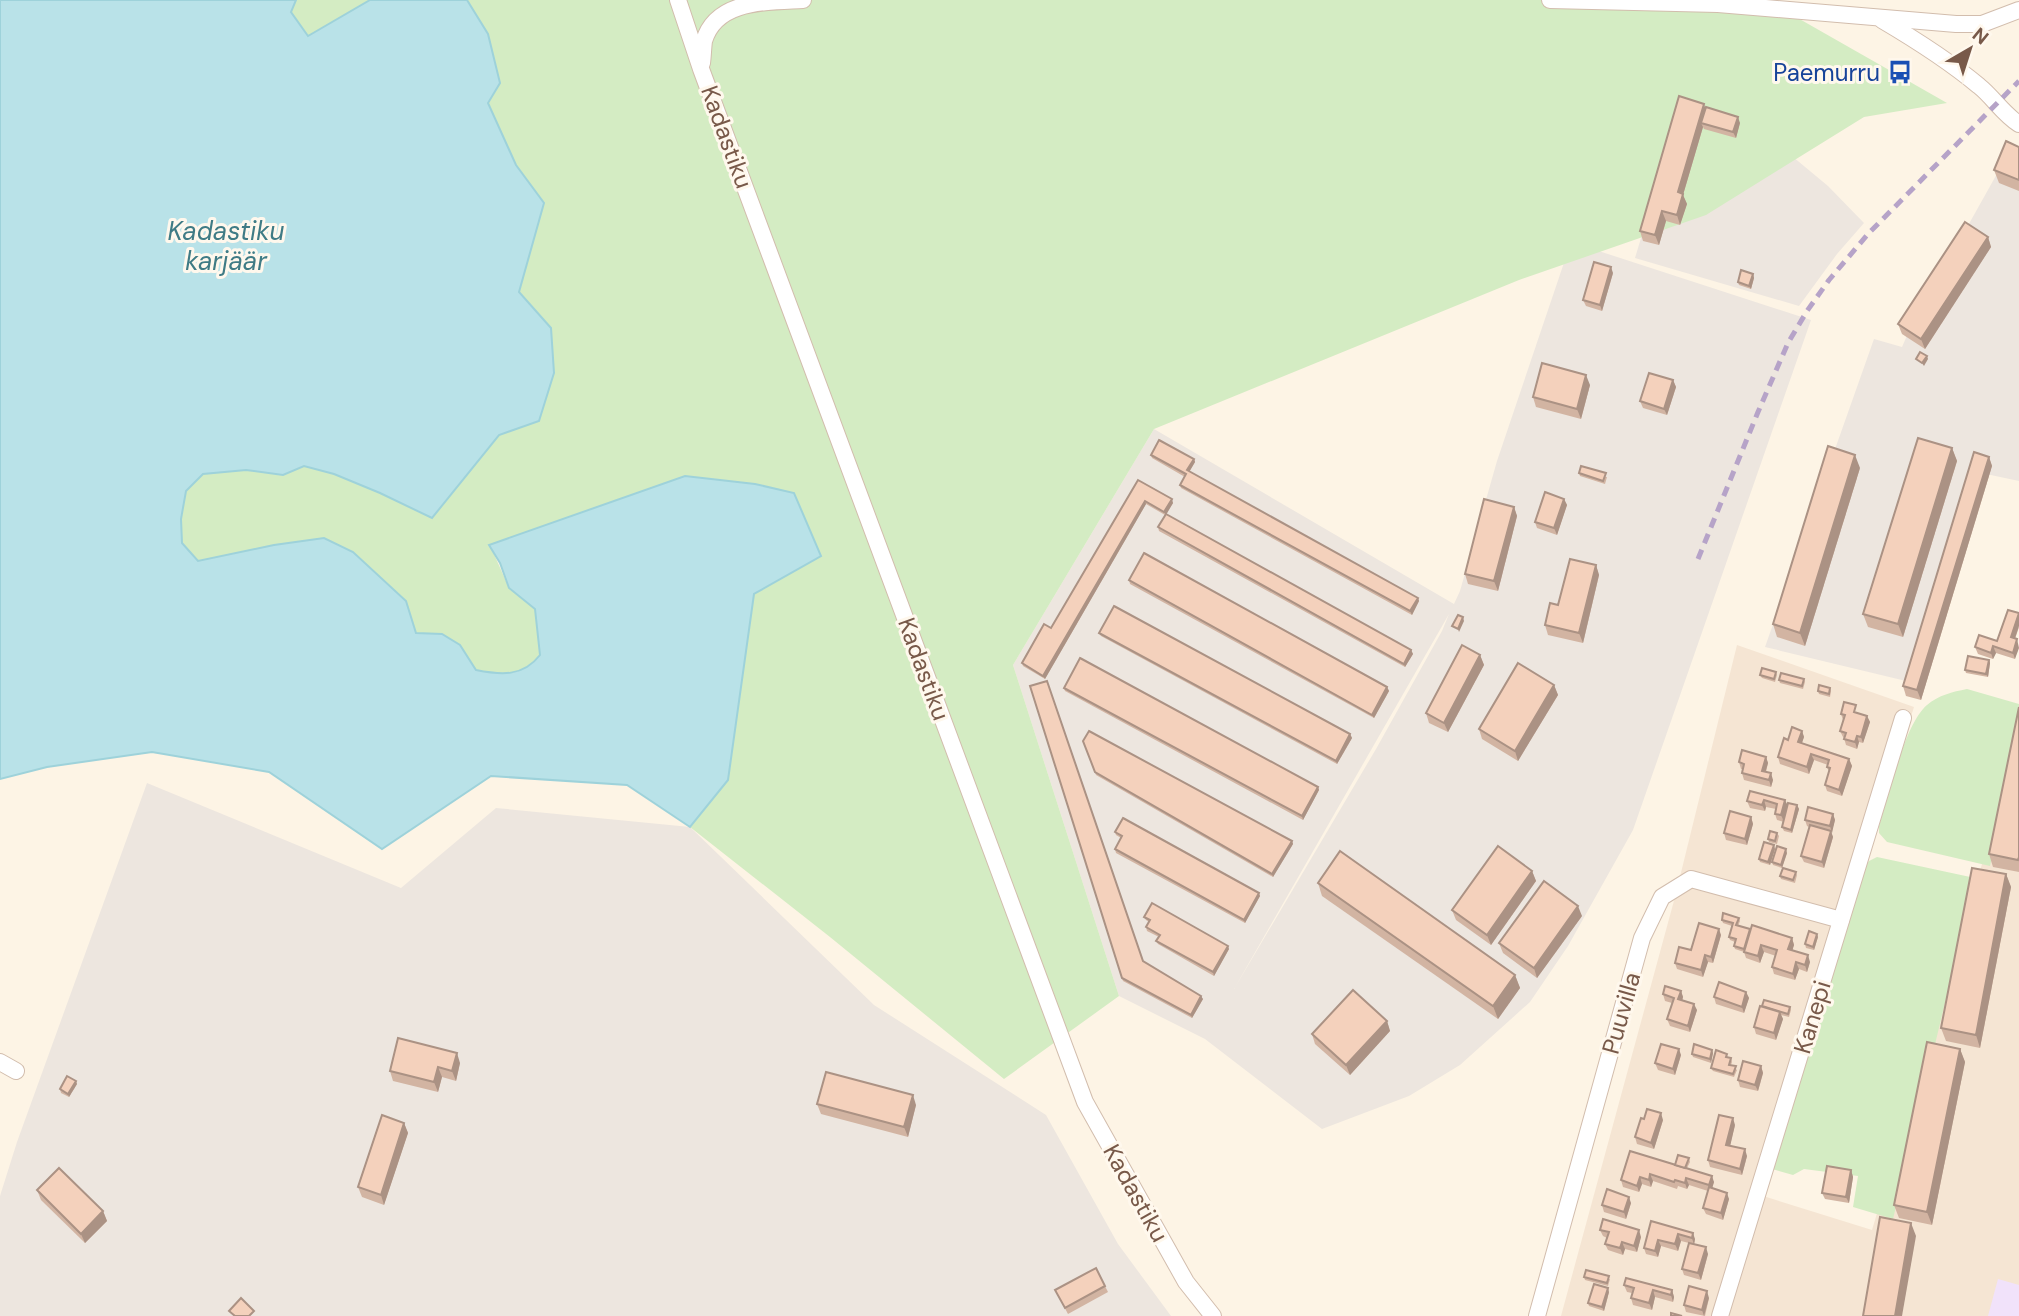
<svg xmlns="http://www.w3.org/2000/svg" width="2019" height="1316" font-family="'DM Sans',sans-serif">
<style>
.residential{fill:#f5e5d3}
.industrial{fill:#ede6df;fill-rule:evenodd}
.education{fill:#f1e2fa}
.green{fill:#d4ecc3}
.water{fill:#b9e2e8;stroke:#9ed2da;stroke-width:2}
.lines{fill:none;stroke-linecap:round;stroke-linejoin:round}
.street-casing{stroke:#d2bdad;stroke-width:18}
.street{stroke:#fff;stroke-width:16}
.rail{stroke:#b6a3c8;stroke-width:5;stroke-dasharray:10 7;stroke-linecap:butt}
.wall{fill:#d2b4a2}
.shaded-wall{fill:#ab9284}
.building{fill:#f4d1bc;stroke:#ab9284;stroke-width:2}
.labels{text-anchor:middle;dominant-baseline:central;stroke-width:6;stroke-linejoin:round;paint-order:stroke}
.transit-label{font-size:24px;fill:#164399;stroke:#fff8ed;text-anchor:end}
.street-label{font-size:24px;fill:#785949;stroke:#fff8ed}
.water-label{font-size:26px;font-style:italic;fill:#3f7b85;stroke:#fff8ed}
</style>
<rect width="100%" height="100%" fill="#fdf4e5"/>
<!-- residential -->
<polygon class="residential" points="1737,645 1914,707 1760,1195 1872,1230 2019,741 2019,1316 1561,1316 1675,897"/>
<!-- industrial -->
<g class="industrial">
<polygon points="1682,102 1758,128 1828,186 1864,223 1837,254 1799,306 1635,258"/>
<polygon points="2012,147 2019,149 2019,481 1972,471 1906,681 1765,647 1874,339 1902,347 1909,331"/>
<path d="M1571,242L1811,320L1633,830L1568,946L1530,1002L1460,1065L1409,1096L1322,1129L1205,1039L1119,996L1013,665L1154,429L1454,604L1460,591L1497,461ZM1449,614L1442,631L1376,749L1234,989Z"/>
<polygon points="147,783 401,888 496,808 690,827 874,1005 1046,1115 1118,1244 1171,1316 0,1316 0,1196 17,1142"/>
</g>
<!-- education -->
<polygon class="education" points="1998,1279 2019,1285 2019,1316 1988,1316"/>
<!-- green -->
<g class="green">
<polygon points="296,0 370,0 308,36 291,12"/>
<path d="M467,0H1766L1947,103L1864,117L1706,215L1519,280L1154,429L1013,665L1119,996L1004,1079L830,937L690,827L728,780L754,594L821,556L794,493L755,484L685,476L490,545L509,588L535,609L540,655C522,677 501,675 476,671L460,645L416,633L406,601L324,538L197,561L182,542L181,519L186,491L203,474L246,470L283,475L304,466L334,474L380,493L432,518L499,435L539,421L551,328L519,292L543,203L516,165L488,103V34Z"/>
<path d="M1967,689L2019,704V731L1990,866L1887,842L1879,833V826C1889,795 1904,725 1927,705C1939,695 1952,692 1967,689Z"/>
<polygon points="1877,857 1975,878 1893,1219 1853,1207 1858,1176 1804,1169 1793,1175 1772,1169 1866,865 1869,861"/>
</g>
<!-- water -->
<path class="water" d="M0,0H296L291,12L308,36L370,0H467L488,34L500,83L488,103L516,165L544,203L519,292L551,328L554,373L539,421L499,435L432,518L380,493L334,474L304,466L283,475L246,470L203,474L186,491L181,519L182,543L198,561L274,545L324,538L353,552L406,601L416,633L442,634L460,645L476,670C501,675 523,677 540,655L535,609L509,588L500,563L489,545L685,476L755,484L794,493L821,556L754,594L728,780L690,827L627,785L491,776L382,849L269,772L152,752L47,767L0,779Z"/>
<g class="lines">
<!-- street casing -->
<g class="street-casing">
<g id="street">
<polyline points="678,0 701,69 1085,1102 1186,1282 1213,1316"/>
<polyline points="1550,0 1718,4 1956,24 1982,24 2019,10"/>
<path d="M1882,20C1916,40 1949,61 1979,86C1993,97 2003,114 2019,124"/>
<path d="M702,63C703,56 703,48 704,41C716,0 765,2 803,0"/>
<polyline points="0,1062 16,1071"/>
<polyline points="1537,1316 1642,938 1662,897 1691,879 1841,920"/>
<polyline points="1720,1316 1903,718"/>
</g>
</g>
<!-- street -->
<use href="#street" class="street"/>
<!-- rail -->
<polyline class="rail" points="1698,559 1758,412 1788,343 1807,311 1829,280 1868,234 2019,81"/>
</g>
<!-- wall -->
<g class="wall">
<polygon points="1705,109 1740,123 1736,138 1704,129 1703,127 1683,195 1687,204 1680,225 1666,221 1659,245 1643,241 1640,231"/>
<polygon points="2019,147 2019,191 1999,183 1994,170"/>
<polygon points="1988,237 1991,247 1925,349 1902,334 1898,324"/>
<polygon points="1613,273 1602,311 1586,306 1583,300"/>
<polygon points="1753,274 1754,278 1751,289 1739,285 1738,282"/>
<polygon points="1673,380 1676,387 1667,415 1643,408 1640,401"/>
<polygon points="1590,385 1581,419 1536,407 1533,397"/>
<polygon points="1952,448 1957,461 1903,637 1868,627 1863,614"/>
<polygon points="1151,455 1194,459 1195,462 1189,472 1418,598 1419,601 1412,615 1181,488 1180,485 1185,477 1152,458"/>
<polygon points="1989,457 1992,466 1921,700 1906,696 1903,686"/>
<polygon points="1860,468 1805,646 1777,637 1773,624"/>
<polygon points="1579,473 1607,477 1605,484 1580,476"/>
<polygon points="1138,480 1173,503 1166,514 1411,650 1413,654 1405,667 1159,531 1158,527 1165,515 1146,504 1045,679 1023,666 1022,663 1051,628"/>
<polygon points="1564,499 1567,505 1557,535 1537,528 1535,522"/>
<polygon points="1514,507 1517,516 1498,591 1468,584 1465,574"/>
<polygon points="1596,565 1599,575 1583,643 1548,635 1545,625"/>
<polygon points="1129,580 1387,687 1389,691 1374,718 1130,584"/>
<polygon points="2019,627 2015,639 2015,659 1996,653 1993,659 1978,654 1975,647 1997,641"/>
<polygon points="1099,633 1350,734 1352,738 1337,764 1101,636"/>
<polygon points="1480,655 1484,665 1448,732 1429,723 1426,713"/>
<polygon points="1989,660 1990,663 1988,677 1966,673 1965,670"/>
<polygon points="1776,672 1777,675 1775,682 1762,678 1760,675"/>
<polygon points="1804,679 1805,682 1803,689 1780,683 1779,680"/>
<polygon points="1554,685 1558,695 1518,761 1482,739 1479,729"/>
<polygon points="1030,686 1143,961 1203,999 1192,1018 1123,981"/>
<polygon points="1064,688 1318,787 1319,790 1303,820 1065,691"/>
<polygon points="1830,688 1831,691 1830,697 1819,694 1818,691"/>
<polygon points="2019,707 2019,872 1993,867 1989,854"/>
<polygon points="1858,712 1858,713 1867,716 1870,722 1863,743 1859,742 1857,749 1846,745 1844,738 1843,737 1840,731 1843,720 1841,714"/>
<polygon points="1802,731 1804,737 1802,743 1849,759 1852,766 1842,796 1827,791 1825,785 1829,772 1827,767 1828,765 1814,760 1809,774 1780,764 1778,757 1788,740"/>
<polygon points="1083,741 1292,841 1293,844 1273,877 1096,775"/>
<polygon points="1766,757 1768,763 1766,772 1773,780 1771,787 1744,780 1742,773 1743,769 1741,769 1739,762"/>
<polygon points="1750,791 1788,806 1797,805 1799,809 1792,833 1784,831 1782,827 1784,822 1777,820 1775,814 1776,809 1766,807 1765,811 1750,808 1747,801"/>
<polygon points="1833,814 1835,820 1831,833 1833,837 1824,868 1804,862 1801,856 1809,827 1807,826 1805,820"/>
<polygon points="1751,817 1753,824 1747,845 1726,840 1724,833"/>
<polygon points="1115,832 1260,896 1245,923 1116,853 1115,849 1121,838 1116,835"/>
<polygon points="1777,833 1779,836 1777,844 1769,842 1768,839"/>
<polygon points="1775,849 1770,865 1760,862 1759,859"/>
<polygon points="1787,853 1782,868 1773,865 1772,862"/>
<polygon points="1532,871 1536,881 1491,945 1456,920 1452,910"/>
<polygon points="1796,872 1797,875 1795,883 1781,879 1780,876"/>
<polygon points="2006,874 2011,887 1980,1048 1946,1041 1941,1028"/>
<polygon points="1318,883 1515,975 1520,988 1498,1019 1322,896"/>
<polygon points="1582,916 1537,978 1503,953 1499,943"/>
<polygon points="1144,917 1229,949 1214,976 1158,944 1156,941 1159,937 1147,931 1146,927 1149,922 1146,920"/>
<polygon points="1739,918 1740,921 1738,926 1792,938 1794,945 1792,950 1810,962 1807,972 1799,969 1795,980 1774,974 1772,967 1776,956 1764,952 1760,963 1746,958 1744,952 1735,949 1734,946 1735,942 1730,940 1729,937 1732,926 1723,923 1722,920"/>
<polygon points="1721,935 1713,963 1708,962 1703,977 1677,969 1675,963"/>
<polygon points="1818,937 1814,950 1806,948 1805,944"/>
<polygon points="1681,991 1683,997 1682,1000 1697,1010 1690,1032 1670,1026 1667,1019 1672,1003 1665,1001 1663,994"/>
<polygon points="1746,992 1749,998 1744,1013 1716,1004 1714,997"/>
<polygon points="1790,1007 1791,1010 1789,1017 1781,1015 1783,1019 1776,1040 1756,1034 1754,1027"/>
<polygon points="1387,1021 1390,1031 1350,1075 1315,1044 1312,1034"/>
<polygon points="1960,1049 1965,1062 1932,1225 1899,1218 1894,1205"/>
<polygon points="1713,1053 1711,1063 1693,1057 1692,1054"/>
<polygon points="1681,1055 1675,1075 1658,1070 1655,1063"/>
<polygon points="1728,1058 1731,1058 1732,1062 1731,1065 1737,1070 1734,1077 1713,1071 1711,1068"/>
<polygon points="460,1063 456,1081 442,1077 438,1092 393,1081 390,1071"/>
<polygon points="1761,1066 1763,1073 1758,1091 1740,1087 1738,1080"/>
<polygon points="77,1084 69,1097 61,1093 60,1089"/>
<polygon points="817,1104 916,1105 908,1137 821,1114"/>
<polygon points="1644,1119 1663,1120 1654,1149 1637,1144 1635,1137"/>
<polygon points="404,1123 408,1133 384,1205 362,1197 358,1187"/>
<polygon points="1735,1125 1730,1145 1747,1156 1742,1175 1710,1167 1708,1160"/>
<polygon points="1689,1158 1690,1162 1687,1168 1714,1182 1712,1188 1729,1199 1723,1220 1706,1214 1703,1208 1708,1191 1689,1185 1687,1189 1678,1186 1677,1189 1653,1181 1651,1187 1642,1184 1639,1192 1623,1187 1621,1180 1675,1165"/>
<polygon points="1851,1170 1853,1177 1849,1203 1825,1199 1822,1193"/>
<polygon points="37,1190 103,1211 107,1221 85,1243 41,1200"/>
<polygon points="1631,1203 1626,1219 1604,1212 1602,1205"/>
<polygon points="1651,1221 1695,1239 1694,1244 1708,1254 1701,1280 1684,1275 1682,1269 1689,1243 1681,1241 1678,1251 1661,1246 1658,1257 1646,1254 1644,1248"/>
<polygon points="1600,1230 1641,1237 1637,1252 1625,1249 1623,1255 1608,1250 1605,1244 1607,1238 1603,1236"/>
<polygon points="1584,1277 1610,1279 1608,1286 1585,1280"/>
<polygon points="1624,1285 1672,1290 1674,1297 1673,1302 1655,1297 1652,1310 1633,1305 1631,1298 1632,1293 1627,1292"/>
<polygon points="1105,1286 1108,1292 1068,1314 1055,1290"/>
<polygon points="1609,1292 1604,1311 1589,1306 1588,1303"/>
<polygon points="1709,1298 1705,1316 1686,1312 1684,1305"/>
</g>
<!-- shaded-wall -->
<g class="shaded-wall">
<polygon points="1704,104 1707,114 1701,123 1703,127 1683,195 1687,204 1680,225 1677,215 1678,192"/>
<polygon points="1738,117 1740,123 1736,138 1733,132"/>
<polygon points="1662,211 1666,221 1659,245 1655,235"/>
<polygon points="1988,237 1991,247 1925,349 1921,339"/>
<polygon points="1611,267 1613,273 1602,311 1600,305"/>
<polygon points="1753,274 1754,278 1751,289 1749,286"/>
<polygon points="1927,356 1928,359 1924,366 1922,363"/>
<polygon points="1586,375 1590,385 1581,419 1577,409"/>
<polygon points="1673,380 1676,387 1667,415 1664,409"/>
<polygon points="1952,448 1957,461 1903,637 1898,624"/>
<polygon points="1855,455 1860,468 1805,646 1800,633"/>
<polygon points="1989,457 1992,466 1921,700 1917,690"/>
<polygon points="1194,459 1195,462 1188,474 1187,470"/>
<polygon points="1172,499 1173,503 1166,515 1164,512"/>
<polygon points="1564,499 1567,505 1557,535 1554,528"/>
<polygon points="1145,501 1146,504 1045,679 1043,676"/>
<polygon points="1514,507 1517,516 1498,591 1494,581"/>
<polygon points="1596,565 1599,575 1583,643 1579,633"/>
<polygon points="1418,598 1419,601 1412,615 1410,611"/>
<polygon points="2019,613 2019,626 2013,644 2011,637"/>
<polygon points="1463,617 1464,621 1459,632 1458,629"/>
<polygon points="2017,639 2019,648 2015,659 2013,653"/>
<polygon points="1993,646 1996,653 1993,659 1991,653"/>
<polygon points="1411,650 1413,654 1405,667 1404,664"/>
<polygon points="1480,655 1484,665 1448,732 1444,723"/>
<polygon points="1989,660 1990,663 1988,677 1986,674"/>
<polygon points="1554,685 1558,695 1518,761 1515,751"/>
<polygon points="1387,687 1389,691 1374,718 1372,715"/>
<polygon points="1867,716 1870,722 1863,743 1861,737"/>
<polygon points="1802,731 1804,737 1800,748 1798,742"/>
<polygon points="1350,734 1352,738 1337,764 1336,761"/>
<polygon points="1857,736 1859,742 1857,749 1855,742"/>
<polygon points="1811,754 1814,760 1809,774 1807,767"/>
<polygon points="1766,757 1768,763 1764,777 1762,771"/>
<polygon points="1849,759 1852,766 1842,796 1839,790"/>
<polygon points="1771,773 1773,780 1771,787 1769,780"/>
<polygon points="1318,787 1319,790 1303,820 1302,816"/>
<polygon points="1764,800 1766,807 1765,811 1762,805"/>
<polygon points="1785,800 1788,806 1784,822 1781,815"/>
<polygon points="1797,805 1799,809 1792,833 1791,830"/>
<polygon points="1833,814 1835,820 1832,833 1830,826"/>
<polygon points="1751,817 1753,824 1747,845 1745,839"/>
<polygon points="1831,831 1833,837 1824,868 1822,862"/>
<polygon points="1292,841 1293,844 1273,877 1272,874"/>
<polygon points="1774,845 1775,849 1770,865 1768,862"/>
<polygon points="1786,849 1787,853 1782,868 1781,865"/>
<polygon points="1532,871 1536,881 1491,945 1487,935"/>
<polygon points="2006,874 2011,887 1980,1048 1976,1035"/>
<polygon points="1259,893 1260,896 1245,923 1244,920"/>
<polygon points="1578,906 1582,916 1537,978 1534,968"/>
<polygon points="1719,929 1721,935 1713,963 1711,957"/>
<polygon points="1817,934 1818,937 1814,950 1813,947"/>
<polygon points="1792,938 1794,945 1791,955 1788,949"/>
<polygon points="1761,945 1764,952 1760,963 1758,956"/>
<polygon points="1228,946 1229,949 1214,976 1213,972"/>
<polygon points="1705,955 1708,962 1703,977 1701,970"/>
<polygon points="1808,955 1810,962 1807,972 1805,965"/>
<polygon points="1796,962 1799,969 1795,980 1793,974"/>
<polygon points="1515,975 1520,988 1498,1019 1493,1006"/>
<polygon points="1681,991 1683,997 1681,1005 1678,999"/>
<polygon points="1746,992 1749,998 1744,1013 1742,1007"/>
<polygon points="1201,996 1203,999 1192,1018 1191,1015"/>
<polygon points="1694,1004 1697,1010 1690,1032 1688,1026"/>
<polygon points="1780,1012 1783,1019 1776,1040 1774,1033"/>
<polygon points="1387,1021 1390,1031 1350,1075 1346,1065"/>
<polygon points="1679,1049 1681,1055 1675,1075 1673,1069"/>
<polygon points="1960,1049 1965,1062 1932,1225 1927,1212"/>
<polygon points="1712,1050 1713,1053 1711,1063 1710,1059"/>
<polygon points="457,1053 460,1063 456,1081 452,1071"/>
<polygon points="1761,1066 1763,1073 1758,1091 1755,1085"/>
<polygon points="438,1067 442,1077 438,1092 434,1082"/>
<polygon points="76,1081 77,1084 69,1097 68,1094"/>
<polygon points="913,1095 916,1105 908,1137 904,1127"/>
<polygon points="1661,1113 1663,1120 1654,1149 1651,1143"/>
<polygon points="1733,1118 1735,1125 1729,1151 1726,1145"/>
<polygon points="404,1123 408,1133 384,1205 381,1195"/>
<polygon points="1745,1149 1747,1156 1742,1175 1740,1169"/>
<polygon points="1851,1170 1853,1177 1849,1203 1846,1197"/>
<polygon points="1650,1174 1653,1181 1651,1187 1649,1180"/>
<polygon points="1712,1176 1714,1182 1711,1192 1709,1185"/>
<polygon points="1640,1177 1642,1184 1639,1192 1637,1186"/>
<polygon points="1686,1178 1689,1185 1687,1189 1685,1183"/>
<polygon points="1727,1193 1729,1199 1723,1220 1721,1213"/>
<polygon points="1629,1197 1631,1203 1626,1219 1624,1212"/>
<polygon points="103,1211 107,1221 85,1243 81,1234"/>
<polygon points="1911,1223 1916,1236 1902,1316 1895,1316"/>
<polygon points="1639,1230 1641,1237 1637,1252 1634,1246"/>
<polygon points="1693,1233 1695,1239 1694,1245 1692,1238"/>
<polygon points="1678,1234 1681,1241 1678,1251 1675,1244"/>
<polygon points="1658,1240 1661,1246 1658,1257 1655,1251"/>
<polygon points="1622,1242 1625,1249 1623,1255 1620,1248"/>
<polygon points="1706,1247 1708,1254 1701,1280 1698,1273"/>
<polygon points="1608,1288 1609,1292 1604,1311 1602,1307"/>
<polygon points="1653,1290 1655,1297 1652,1310 1649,1303"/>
<polygon points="1672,1290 1674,1297 1673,1302 1671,1295"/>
<polygon points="1707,1291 1709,1298 1704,1316 1702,1310"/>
</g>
<!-- building -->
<g class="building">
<polygon points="1679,96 1704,104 1678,192 1683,194 1677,215 1662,211 1655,235 1640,231"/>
<polygon points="1706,107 1738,117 1733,132 1701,123"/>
<polygon points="2006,141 2019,147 2019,180 1994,170"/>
<polygon points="1965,222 1988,237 1921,339 1898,324"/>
<polygon points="1594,262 1611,267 1600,305 1583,300"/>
<polygon points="1741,270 1753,274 1749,286 1738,282"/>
<polygon points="1920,352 1927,356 1922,363 1916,359"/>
<polygon points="1542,363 1586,375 1577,409 1533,397"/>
<polygon points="1649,373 1673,380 1664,409 1640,401"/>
<polygon points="1918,438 1952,448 1898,624 1863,614"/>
<polygon points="1159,440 1194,459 1187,470 1418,598 1410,611 1180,485 1186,474 1151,455"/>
<polygon points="1828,446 1855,455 1800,633 1773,624"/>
<polygon points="1974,452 1989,457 1917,690 1903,686"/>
<polygon points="1581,466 1606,473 1603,481 1579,473"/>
<polygon points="1138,480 1172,499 1164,512 1145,501 1043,676 1022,663 1044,624 1051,628"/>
<polygon points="1545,492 1564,499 1554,528 1535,522"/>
<polygon points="1484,499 1514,507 1494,581 1465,574"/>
<polygon points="1166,514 1411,650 1404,664 1158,527"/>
<polygon points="1144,553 1387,687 1372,715 1129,580"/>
<polygon points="1570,559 1596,565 1579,633 1545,625 1550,603 1558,605"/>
<polygon points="1114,606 1350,734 1336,761 1099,633"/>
<polygon points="2008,610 2019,613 2011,637 2017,639 2013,653 1993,646 1991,653 1975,647 1979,635 1997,641"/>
<polygon points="1458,615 1463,617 1458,629 1452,626"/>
<polygon points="1462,645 1480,655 1444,723 1426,713"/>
<polygon points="1968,656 1989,660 1986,674 1965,670"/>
<polygon points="1080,658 1318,787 1302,816 1064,688"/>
<polygon points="1518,663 1554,685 1515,751 1479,729"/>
<polygon points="1762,668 1776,672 1774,679 1760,675"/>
<polygon points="1781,673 1804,679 1802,686 1779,680"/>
<polygon points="1047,681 1143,961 1201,996 1191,1015 1122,978 1030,686"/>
<polygon points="1819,685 1830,688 1829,694 1818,691"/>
<polygon points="1844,702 1856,705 1854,712 1867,716 1861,737 1857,736 1855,742 1844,739 1846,733 1840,731 1845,715 1841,714"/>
<polygon points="2019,707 2019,857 2018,860 1989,854"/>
<polygon points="1792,727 1802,731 1798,742 1849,759 1839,790 1825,785 1830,768 1827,767 1829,760 1811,754 1807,767 1778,757 1784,738 1788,740"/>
<polygon points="1089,731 1292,841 1272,874 1095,772 1083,741"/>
<polygon points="1742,750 1766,757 1762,771 1771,773 1769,780 1742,773 1744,764 1739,762"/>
<polygon points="1750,791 1785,800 1781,815 1775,814 1777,804 1764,800 1762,805 1747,801"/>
<polygon points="1788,803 1797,805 1791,830 1782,827"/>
<polygon points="1808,807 1833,814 1830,826 1805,820"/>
<polygon points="1730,811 1751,817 1745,839 1724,833"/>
<polygon points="1123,818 1259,893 1244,920 1115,849 1122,836 1115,832"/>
<polygon points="1810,825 1831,831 1822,862 1801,856"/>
<polygon points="1770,831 1777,833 1775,841 1768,839"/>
<polygon points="1764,842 1774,845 1768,862 1759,859"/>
<polygon points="1498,846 1532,871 1487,935 1452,910"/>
<polygon points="1777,846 1786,849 1781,865 1772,862"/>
<polygon points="1340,851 1515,975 1493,1006 1318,883"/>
<polygon points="1783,868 1796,872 1793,880 1780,876"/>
<polygon points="1972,868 2006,874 1976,1035 1941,1028"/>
<polygon points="1544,881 1578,906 1534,968 1499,943"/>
<polygon points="1152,903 1228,946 1213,972 1156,941 1160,935 1146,927 1150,920 1144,917"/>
<polygon points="1723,913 1739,918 1736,925 1750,929 1744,949 1734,946 1736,939 1729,937 1733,923 1722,920"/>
<polygon points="1699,923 1719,929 1711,957 1705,955 1701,970 1675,963 1679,947 1691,950"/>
<polygon points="1752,925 1792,938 1788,949 1808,955 1805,965 1796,962 1793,974 1772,967 1777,950 1761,945 1758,956 1744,952"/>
<polygon points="1809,931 1817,934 1813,947 1805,944"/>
<polygon points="1719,982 1746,992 1742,1007 1714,997"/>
<polygon points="1665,986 1681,991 1678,999 1694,1004 1688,1026 1667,1019 1674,998 1663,994"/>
<polygon points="1353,990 1387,1021 1346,1065 1312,1034"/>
<polygon points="1764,1000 1790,1007 1788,1014 1762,1006"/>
<polygon points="1760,1006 1780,1012 1774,1033 1754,1027"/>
<polygon points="398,1038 457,1053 452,1071 438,1067 434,1082 390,1071"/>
<polygon points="1927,1042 1960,1049 1927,1212 1894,1205"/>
<polygon points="1661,1044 1679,1049 1673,1069 1655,1063"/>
<polygon points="1694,1044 1712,1050 1710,1059 1692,1054"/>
<polygon points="1716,1050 1727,1054 1726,1057 1731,1058 1729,1065 1736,1066 1733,1074 1711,1068"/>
<polygon points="1743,1061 1761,1066 1755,1085 1738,1080"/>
<polygon points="826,1072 913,1095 904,1127 817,1104"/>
<polygon points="67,1076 76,1081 68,1094 60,1089"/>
<polygon points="1647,1109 1661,1113 1651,1143 1635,1137 1641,1118 1644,1119"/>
<polygon points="382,1115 404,1123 381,1195 358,1187"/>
<polygon points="1719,1115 1733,1118 1726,1145 1745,1149 1740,1169 1708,1160"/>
<polygon points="1630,1151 1712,1176 1709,1185 1686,1178 1685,1183 1675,1180 1674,1182 1650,1174 1649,1180 1640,1177 1637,1186 1621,1180"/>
<polygon points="1678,1155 1689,1158 1685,1168 1675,1165"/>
<polygon points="1827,1166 1851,1170 1846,1197 1822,1193"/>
<polygon points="59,1168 103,1211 81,1234 37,1190"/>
<polygon points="1709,1187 1727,1193 1721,1213 1703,1208"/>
<polygon points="1607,1189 1629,1197 1624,1212 1602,1205"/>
<polygon points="1880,1217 1911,1223 1895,1316 1863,1316"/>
<polygon points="1603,1219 1639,1230 1634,1246 1622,1242 1620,1248 1605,1244 1609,1232 1600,1230"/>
<polygon points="1651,1221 1693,1233 1692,1238 1678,1234 1675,1244 1658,1240 1655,1251 1644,1248"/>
<polygon points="1689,1243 1706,1247 1698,1273 1682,1269"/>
<polygon points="1096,1268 1105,1286 1065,1308 1055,1290"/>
<polygon points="1586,1270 1609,1276 1607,1283 1584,1277"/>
<polygon points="1626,1278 1672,1290 1671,1295 1653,1290 1649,1303 1631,1298 1634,1288 1624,1285"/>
<polygon points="1594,1284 1608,1288 1602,1307 1588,1303"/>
<polygon points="1689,1286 1707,1291 1702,1310 1684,1305"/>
<polygon points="241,1298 254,1311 249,1316 235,1316 229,1311"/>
<polygon points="1671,1313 1682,1316 1671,1316"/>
</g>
<!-- icons -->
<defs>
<g id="bus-bare" transform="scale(1.89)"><path d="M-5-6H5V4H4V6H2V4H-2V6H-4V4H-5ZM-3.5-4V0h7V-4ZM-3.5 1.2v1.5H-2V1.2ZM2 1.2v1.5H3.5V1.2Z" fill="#1a4fb4" stroke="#fff8ed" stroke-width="2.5" paint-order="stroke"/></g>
</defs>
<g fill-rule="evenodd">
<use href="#bus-bare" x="1900" y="72"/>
</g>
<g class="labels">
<!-- transit labels -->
<g class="transit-label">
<text x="1880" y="72">Paemurru</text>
</g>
<!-- street labels -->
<g class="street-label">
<text transform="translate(727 137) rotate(70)">Kadastiku</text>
<text transform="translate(924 669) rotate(70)">Kadastiku</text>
<text transform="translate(1621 1013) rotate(-74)">Puuvilla</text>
<text transform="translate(1812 1017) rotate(-73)">Kanepi</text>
<text transform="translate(1136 1193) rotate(61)">Kadastiku</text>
</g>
<!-- water labels -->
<g class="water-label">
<text x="226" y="231">Kadastiku<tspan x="226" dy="30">karjäär</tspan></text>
</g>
</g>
<!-- north arrow -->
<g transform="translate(1970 49) rotate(39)" stroke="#fff8ed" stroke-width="5" paint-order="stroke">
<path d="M0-5L12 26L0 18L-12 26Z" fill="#785949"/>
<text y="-10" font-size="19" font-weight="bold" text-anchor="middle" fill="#785949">N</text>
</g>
</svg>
